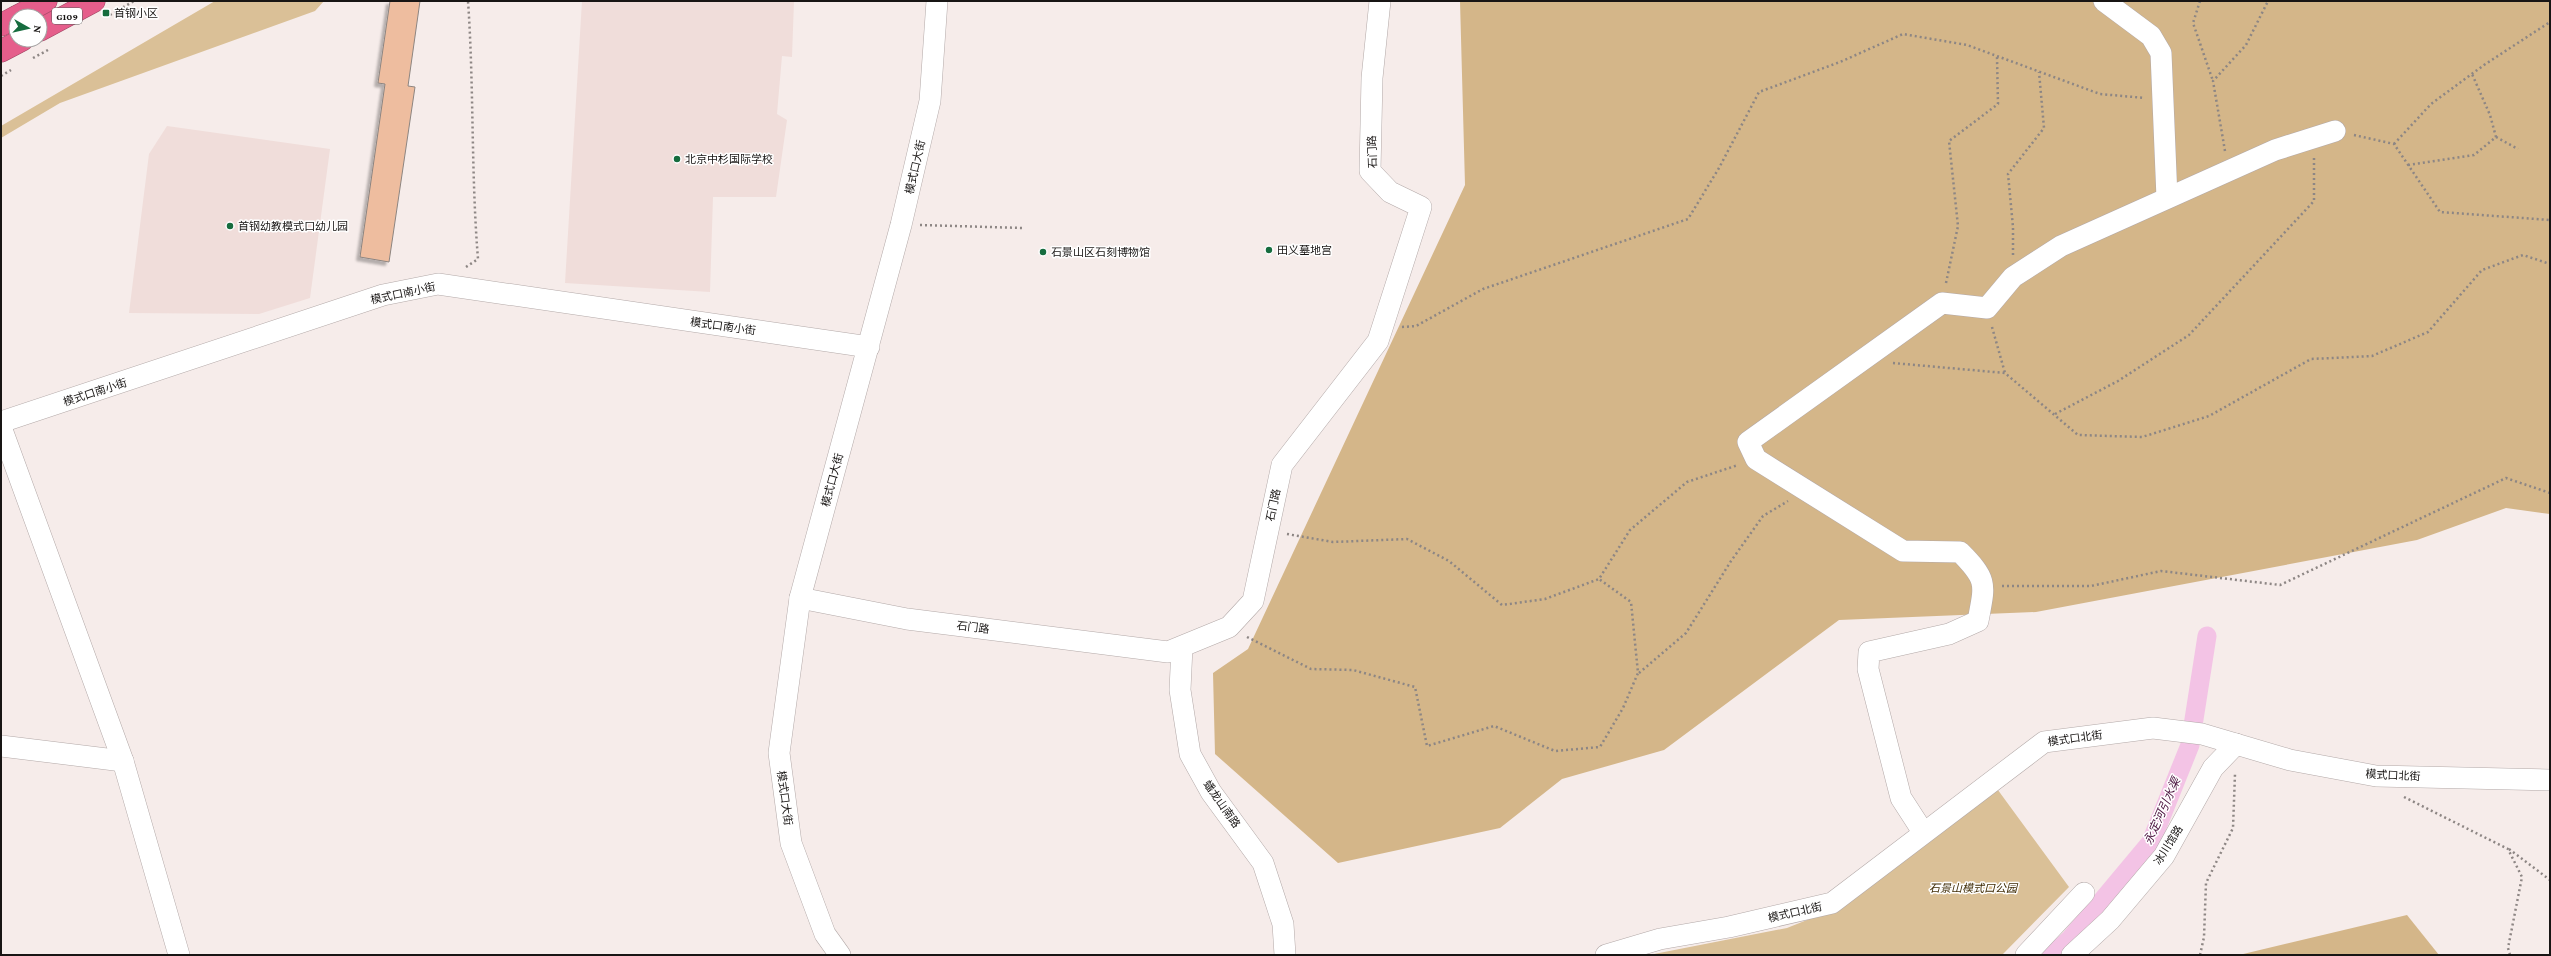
<svg xmlns="http://www.w3.org/2000/svg" width="2551" height="956" font-family="'Crimson Pro','Noto Sans SC',serif">
<style>
.built{fill:#f0ddda}
.green{fill:#dac097}
.forest{fill:#d4b689}
.lines{fill:none;stroke-linecap:round;stroke-linejoin:round}
.canal{stroke:#f3c3e5;stroke-width:19}
.building{fill:#eebd9f;stroke:#8d8581;filter:url(#shadow)}
.minor-casing{stroke:#b3a9a8;stroke-width:22}
.highway-casing{stroke:#9d4461;stroke-width:23}
.path{stroke:#8d8684;stroke-width:2.5;stroke-dasharray:2 3;stroke-linecap:butt}
.minor{stroke:#fff;stroke-width:21}
.highway{stroke:#e55e8b;stroke-width:22}
.poi-dot{fill:#166c3e;stroke:#fff;stroke-width:1.5}
.labels{text-anchor:middle;dominant-baseline:central;stroke-width:3;stroke-linejoin:round;paint-order:stroke}
.shield{fill:#fff;stroke:#5d5b5a;stroke-width:1}
.shield-label{font-size:10px;font-weight:bold;fill:#181514}
.poi-label{font-size:11px;fill:#181514;stroke:#fff;text-anchor:start}
.street-label{font-size:11px;fill:#181514;stroke:#fff}
.park-label{font-size:11px;font-style:italic;fill:#3f2b04;stroke:#fff}
.water-label{font-size:12px;font-style:italic;fill:#49123e;stroke:#fff}
</style>
<defs>
<filter id="shadow"><feDropShadow dx="-3.5" dy="3.5" stdDeviation="1" flood-color="#0004"/></filter>
</defs>
<rect width="100%" height="100%" fill="#f6ecea"/>
<!-- built -->
<g class="built">
<polygon points="582,1 794,1 792,57 782,56 777,114 787,120 776,197 713,197 710,292 565,283"/>
<polygon points="167,126 330,149 310,298 259,314 129,313 149,154"/>
</g>
<!-- green -->
<g class="green">
<polygon points="215,1 324,1 315,11 60,103 1,138 1,126"/>
<polygon points="1995,786 2069,887 2002,955 1649,955 1787,928 1837,908"/>
</g>
<!-- forest -->
<g class="forest">
<polygon points="1460,1 2550,1 2550,514 2506,508 2417,540 2036,612 1839,620 1664,750 1562,779 1500,828 1338,863 1215,754 1213,673 1248,649 1465,185"/>
<polygon points="2407,915 2439,955 2239,955"/>
</g>
<g class="lines">
<!-- canal -->
<polyline class="canal" points="2052,955 2070,939 2151,842 2190,745 2207,636"/>
</g>
<!-- building -->
<polygon class="building" points="390,1 420,1 408,86 415,87 389,262 360,257 385,84 378,83"/>
<g class="lines">
<!-- minor casing -->
<g class="minor-casing">
<g id="minor">
<polyline points="2104,1 2151,36 2161,53 2167,198"/>
<polyline points="1,422 383,295 438,284 869,347"/>
<polyline points="1,427 123,761 179,955"/>
<polyline points="800,598 907,619 1168,652 1229,627 1253,601 1282,465 1378,341 1421,207 1390,192 1370,171 1372,78 1380,1"/>
<polyline points="1182,647 1180,690 1190,754 1211,792 1263,863 1283,924 1285,955"/>
<polyline points="1,746 123,761"/>
<path d="M1923,832L1901,798L1868,669L1869,652L1949,634L1978,621C1985,584 1988,580 1960,552L1903,551L1756,459L1748,442L1942,303L1987,308L2013,277L2061,246L2275,150L2335,131"/>
<polyline points="840,955 825,934 791,843 779,753 800,598 901,225 930,101 937,1"/>
<polyline points="1606,955 1660,939 1729,927 1832,903 2044,742 2153,728 2202,734 2290,760 2376,776 2550,780"/>
<polyline points="2026,955 2084,893"/>
<polyline points="2072,955 2110,920 2164,856 2213,768 2236,744"/>
</g>
</g>
<!-- highway casing -->
<g class="highway-casing">
<g id="highway">
<polyline points="18,16 46,1"/>
<polyline points="1,25 16,17"/>
<polyline points="40,30 94,1"/>
<polyline points="1,51 22,40"/>
</g>
</g>
<!-- path -->
<g class="path">
<polyline points="2200,1 2193,23 2213,81"/>
<polyline points="110,15 134,1"/>
<polyline points="33,58 48,50"/>
<polyline points="1,76 11,70"/>
<polyline points="2354,135 2394,144 2440,212 2550,220"/>
<polyline points="2496,137 2518,149"/>
<polyline points="2394,144 2431,104 2484,65 2550,22"/>
<polyline points="2225,151 2213,81 2246,45 2268,1"/>
<polyline points="2408,165 2474,155 2496,137 2490,115 2472,74"/>
<polyline points="920,225 1023,228"/>
<polyline points="2013,255 2013,227 2008,174 2044,128 2039,72"/>
<path d="M466,267L478,259C471,173 474,87 468,1"/>
<polyline points="1946,283 1958,226 1949,141 1998,104 1997,57"/>
<polyline points="1402,327 1416,326 1483,289 1688,219 1719,168 1759,92 1840,62 1903,34 1967,45 2100,94 2145,98"/>
<polyline points="1992,327 2005,373"/>
<polyline points="1893,363 2005,373 2078,435 2142,437 2209,416 2311,359 2372,356 2428,332 2482,270 2523,255 2550,264"/>
<polyline points="2055,414 2118,381 2189,335 2314,201 2314,157"/>
<polyline points="1287,534 1333,542 1407,539 1449,561 1502,605 1545,599 1599,579 1630,530 1687,482 1738,465"/>
<polyline points="2002,586 2091,586 2161,571 2280,585 2506,478 2550,493"/>
<polyline points="1247,637 1311,669 1353,670 1415,687 1427,746 1494,726 1555,751 1600,747 1623,708 1638,673 1631,602 1599,579"/>
<polyline points="1639,673 1686,633 1731,561 1763,516 1788,501"/>
<polyline points="2404,797 2508,849 2522,877 2508,948 2510,955"/>
<polyline points="2509,849 2550,880"/>
<polyline points="2200,955 2204,937 2206,883 2233,828 2235,774"/>
</g>
<!-- minor -->
<use href="#minor" class="minor"/>
<!-- highway -->
<use href="#highway" class="highway"/>
</g>
<!-- markers -->
<g class="poi-dot">
<rect x="102" y="9" width="8" height="8" rx="2"/>
<circle cx="677" cy="159" r="4"/>
<circle cx="230" cy="226" r="4"/>
<circle cx="1269" cy="250" r="4"/>
<circle cx="1043" cy="252" r="4"/>
</g>
<g class="labels">
<!-- shield labels -->
<rect class="shield" x="52" y="8" width="30" height="16" rx="3"/>
<g class="shield-label">
<text x="67" y="16">G109</text>
</g>
<!-- poi labels -->
<g class="poi-label">
<text x="114" y="13">首钢小区</text>
<text x="685" y="159">北京中杉国际学校</text>
<text x="238" y="226">首钢幼教模式口幼儿园</text>
<text x="1277" y="250">田义墓地宫</text>
<text x="1051" y="252">石景山区石刻博物馆</text>
</g>
<!-- street labels -->
<g class="street-label">
<text transform="translate(1372 152) rotate(-92)">石门路</text>
<text transform="translate(915 167) rotate(-77)">模式口大街</text>
<text transform="translate(403 293) rotate(-12)">模式口南小街</text>
<text transform="translate(723 326) rotate(8)">模式口南小街</text>
<text transform="translate(95 392) rotate(-18)">模式口南小街</text>
<text transform="translate(832 480) rotate(-75)">模式口大街</text>
<text transform="translate(1273 505) rotate(-78)">石门路</text>
<text transform="translate(973 627) rotate(7)">石门路</text>
<text transform="translate(2075 738) rotate(-8)">模式口北街</text>
<text transform="translate(2393 775) rotate(3)">模式口北街</text>
<text transform="translate(785 798) rotate(82)">模式口大街</text>
<text transform="translate(1222 804) rotate(55)">蟠龙山南路</text>
<text transform="translate(2168 845) rotate(-58)">冰川馆路</text>
<text transform="translate(1795 912) rotate(-13)">模式口北街</text>
</g>
<!-- park labels -->
<g class="park-label">
<text x="1973" y="888">石景山模式口公园</text>
</g>
<!-- water labels -->
<g class="water-label">
<text transform="translate(2162 811) rotate(-66)">永定河引水渠</text>
</g>
</g>
<!-- border -->
<rect width="2551" height="956" fill="none" stroke="#181514" stroke-width="4"/>
<!-- north arrow -->
<g transform="translate(28 28) rotate(98)"><circle r="19" fill="#ffffff" stroke="#a3a1a1"/>
<path d="M0-3L7 15L0 10L-7 15Z" fill="#166c3e"/>
<text y="-6" font-size="11" font-weight="bold" text-anchor="middle" fill="#181514">N</text>
</g>
</svg>
